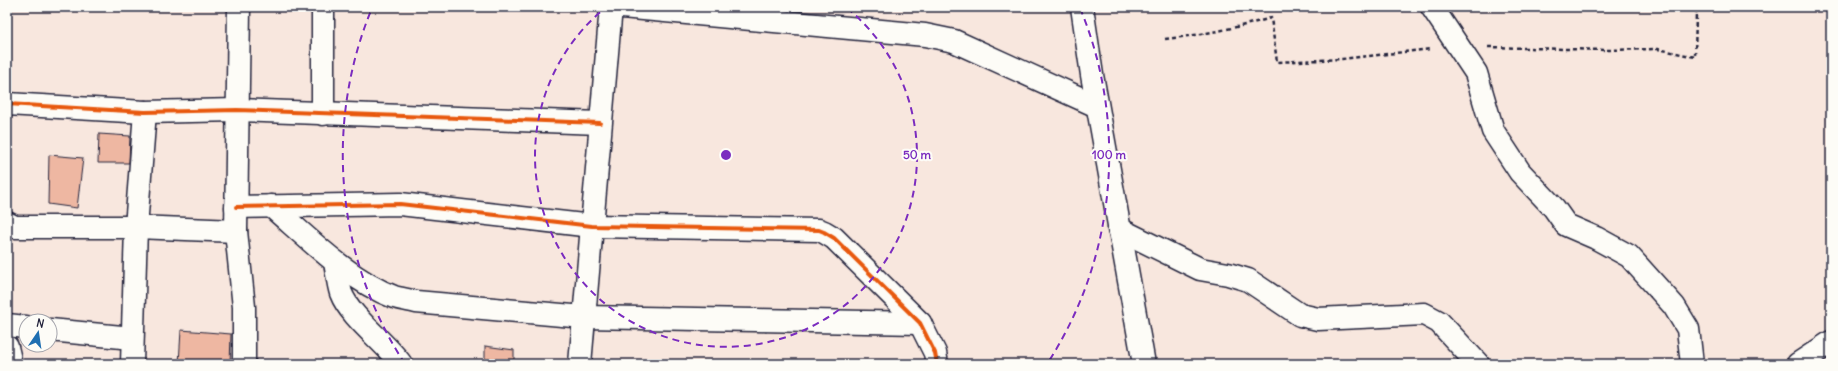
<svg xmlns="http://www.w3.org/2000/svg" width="1838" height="371" font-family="Delius,sans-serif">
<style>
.building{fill:#eeb7a2;stroke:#22223b}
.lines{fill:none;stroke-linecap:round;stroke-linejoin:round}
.minor-casing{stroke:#22223b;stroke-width:25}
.path{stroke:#22223b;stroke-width:2.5;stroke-dasharray:4 3;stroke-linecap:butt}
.minor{stroke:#fdfcf7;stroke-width:22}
.cycleway-casing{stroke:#fdfcf7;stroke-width:6}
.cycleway{stroke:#e8590c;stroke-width:4}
.ring{fill:none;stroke:#7b2cbf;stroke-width:2;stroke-dasharray:7 5}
.centre{fill:#7b2cbf;stroke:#fdfcf7;stroke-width:2}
.ring-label{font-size:12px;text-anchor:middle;font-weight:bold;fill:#7b2cbf;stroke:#fdfcf7;stroke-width:4;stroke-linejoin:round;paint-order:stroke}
</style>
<rect width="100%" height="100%" fill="#f8e7de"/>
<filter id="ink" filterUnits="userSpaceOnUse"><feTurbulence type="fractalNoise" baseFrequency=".025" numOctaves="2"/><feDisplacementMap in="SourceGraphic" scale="8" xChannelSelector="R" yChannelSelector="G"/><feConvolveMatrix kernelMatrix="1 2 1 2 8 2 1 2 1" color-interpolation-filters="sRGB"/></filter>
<g filter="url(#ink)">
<!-- building -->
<g class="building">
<polygon points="99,134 130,136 129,163 98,163"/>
<polygon points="49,155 83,158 77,208 48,204"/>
<polygon points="181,330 231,334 230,364 179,364"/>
<polygon points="485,346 514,350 514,364 485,364"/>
</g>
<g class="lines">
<!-- minor casing -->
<g class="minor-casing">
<g id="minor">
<polyline points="239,7 236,231 244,307 244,364"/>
<polyline points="622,7 925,35 954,41 1097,106"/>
<polyline points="1082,7 1092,75 1144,364"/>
<polyline points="1432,7 1476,73 1493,131 1520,172 1554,208 1566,225 1596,238 1629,256 1674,306 1688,329 1692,364"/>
<polyline points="7,104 145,112 237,110 600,123"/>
<polyline points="323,114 323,7"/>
<path d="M271,206C307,237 349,280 394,297C401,299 409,300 416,302L584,317L920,323"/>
<polyline points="236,207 400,204 592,226 819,230 824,232 834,238 920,323 935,353 937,364"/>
<polyline points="7,223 15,227 136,227 236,231"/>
<polyline points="1119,229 1200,269 1228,274 1248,280 1300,315 1318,319 1424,314 1439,322 1478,364"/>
<path d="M335,262C337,272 338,284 341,293C350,317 385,342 401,364"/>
<polyline points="7,325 26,327"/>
<polyline points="50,330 132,338"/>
<polyline points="7,347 11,364"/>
<polyline points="132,364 136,227 145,112"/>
<polyline points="580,364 611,7"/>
<polyline points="1798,364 1831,342"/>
</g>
</g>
<!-- path -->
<g class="path">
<path d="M1165,39C1202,35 1236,28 1271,18L1277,62L1342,59L1431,49"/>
<polyline points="1488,47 1605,50 1658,49 1695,57 1696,13 1698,7"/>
</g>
<!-- minor -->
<use href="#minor" class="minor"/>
<!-- cycleway casing -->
<g class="cycleway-casing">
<g id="cycleway">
<polyline points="7,104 145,112 237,110 600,123"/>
<polyline points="236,207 400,204 592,226 819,230 824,232 834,238 920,323 935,353 937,364"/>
</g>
</g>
<!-- cycleway -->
<use href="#cycleway" class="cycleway"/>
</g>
</g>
<!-- distance rings -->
<g class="ring">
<path d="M847 8A191 191 0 1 1 605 8"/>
<path d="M405 364A383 383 0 0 1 372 8M1080 8A383 383 0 0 1 1047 364"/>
</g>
<circle cx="726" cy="155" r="6" class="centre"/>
<g class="ring-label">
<text x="917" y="159">50 m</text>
<text x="1109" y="159">100 m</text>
</g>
<!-- margin -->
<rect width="1838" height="371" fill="none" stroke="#fdfcf7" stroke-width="24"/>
<rect x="12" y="12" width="1814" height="347" fill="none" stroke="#22223b" stroke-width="1.5" filter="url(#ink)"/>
<!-- north arrow -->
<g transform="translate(38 333) rotate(13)"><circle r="19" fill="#fdfcf7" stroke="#a5a5ac"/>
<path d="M0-3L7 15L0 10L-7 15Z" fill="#1f6fb2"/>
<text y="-6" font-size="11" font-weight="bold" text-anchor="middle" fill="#22223b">N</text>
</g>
</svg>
